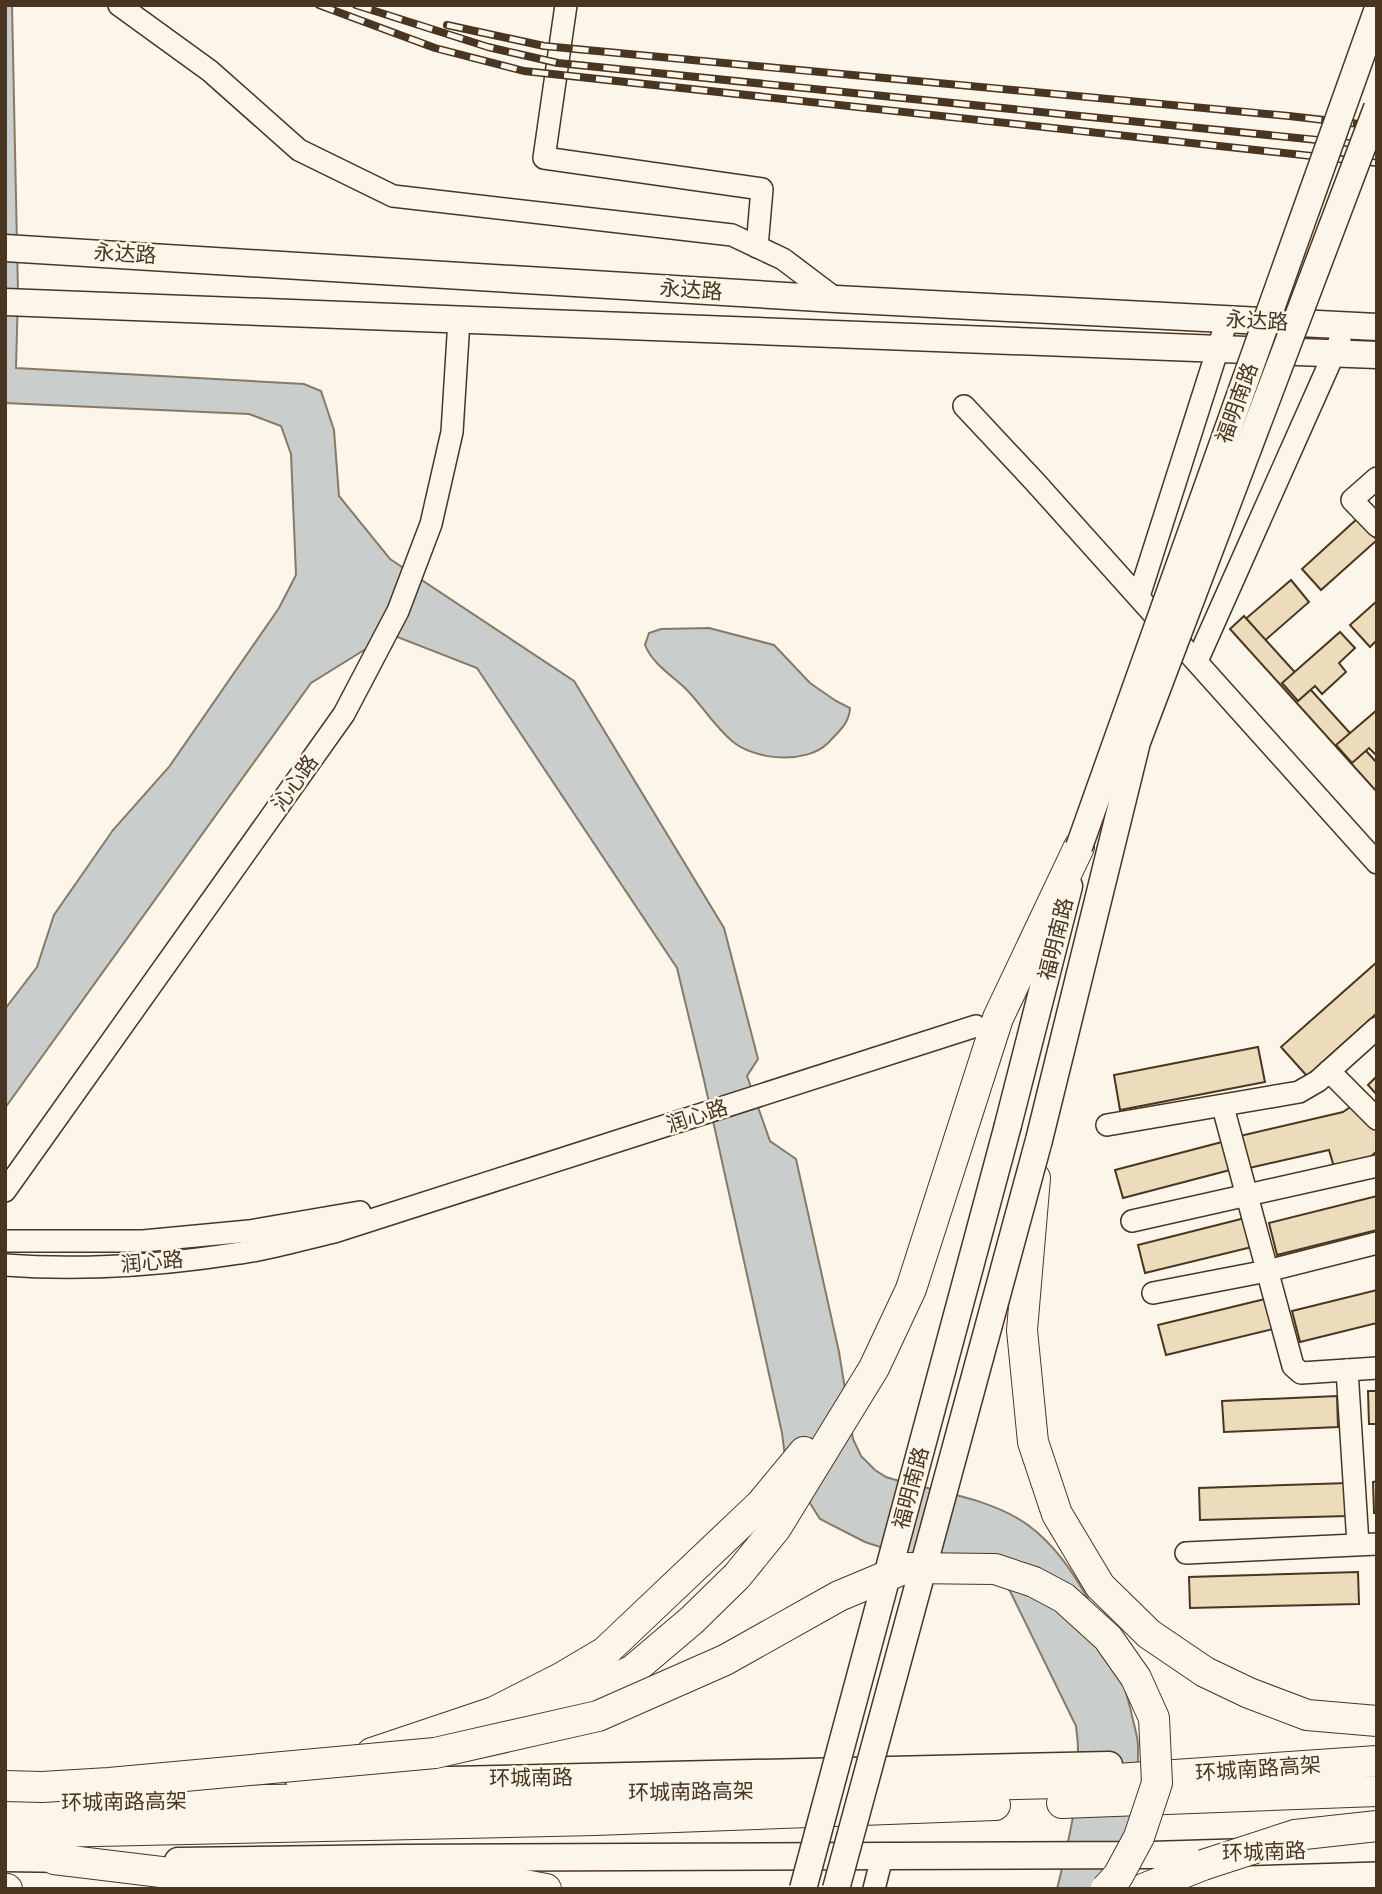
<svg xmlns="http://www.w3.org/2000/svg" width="1382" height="1894" font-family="'DejaVu Sans','Noto Sans SC',sans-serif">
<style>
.water{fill:#c9cecd;stroke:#887966;stroke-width:2}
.building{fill:#ecdcbc;stroke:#4a3520;stroke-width:2}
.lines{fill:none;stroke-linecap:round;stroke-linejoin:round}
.minor-casing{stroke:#4a3520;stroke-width:24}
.major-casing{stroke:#4a3520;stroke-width:29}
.highway-casing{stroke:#4a3520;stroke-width:32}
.minor{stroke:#fbf6e9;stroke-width:21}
.major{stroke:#fbf6e9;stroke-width:26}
.highway{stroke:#fbf6e9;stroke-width:30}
.rail-casing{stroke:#4a3520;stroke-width:8}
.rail{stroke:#fbf6e9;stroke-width:5;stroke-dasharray:16;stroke-linecap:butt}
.major-bridge-casing{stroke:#4a3520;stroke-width:29;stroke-linecap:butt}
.highway-bridge-casing{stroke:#4a3520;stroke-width:32;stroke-linecap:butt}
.major-bridge{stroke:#fbf6e9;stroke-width:26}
.highway-bridge{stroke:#fbf6e9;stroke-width:30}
.labels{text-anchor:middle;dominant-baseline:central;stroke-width:5;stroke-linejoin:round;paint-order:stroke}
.street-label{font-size:21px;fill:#4a3520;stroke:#fbf6e9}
</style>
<rect width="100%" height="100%" fill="#fbf6e9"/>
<!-- water -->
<g class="water">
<path d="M5,5H12L18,293L16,368L304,384L321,391L334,430L339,496L390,559L574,681L724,928L758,1059L747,1076L770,1141L796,1159L839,1352L853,1439L861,1456L875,1470L886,1477C930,1491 983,1496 1022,1521C1078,1557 1116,1649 1131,1711C1133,1723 1138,1735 1138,1747C1139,1795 1127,1842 1118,1889H1057C1070,1836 1084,1781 1076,1726L1010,1591L997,1577L914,1558L865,1542L820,1519L786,1465L782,1433L704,1080L677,968L477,668L390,634L311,683L5,1108V1009L37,967L54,915L113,830L169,767L279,608L296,575L291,454L281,426L249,414L5,403Z"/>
<path d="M709,628L774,645L810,683L836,701L850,708C849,724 839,731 828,743C806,765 754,760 732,741C714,726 702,705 685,688C671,675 652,663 645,645L649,633L661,629Z"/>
</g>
<!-- building -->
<g class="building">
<polygon points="1358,518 1377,540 1321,590 1302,569"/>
<polygon points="1291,580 1309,602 1254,650 1235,628"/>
<polygon points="1377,601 1377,640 1370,647 1350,625"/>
<polygon points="1244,616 1377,763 1377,792 1230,629"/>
<polygon points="1340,632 1355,648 1339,663 1346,672 1322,694 1315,686 1298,701 1282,683"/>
<polygon points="1377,710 1377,756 1369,748 1352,763 1336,745"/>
<polygon points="1377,962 1377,1013 1307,1076 1281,1047"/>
<polygon points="1258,1047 1265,1082 1120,1110 1114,1075"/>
<polygon points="1377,1076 1377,1095 1368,1085"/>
<polygon points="1356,1103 1377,1128 1377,1151 1366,1161 1334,1167 1329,1150 1249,1168 1240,1136 1343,1112"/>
<polygon points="1222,1142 1230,1170 1123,1198 1115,1170"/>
<polygon points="1377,1196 1377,1230 1277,1255 1269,1223"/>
<polygon points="1245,1218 1252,1247 1145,1273 1138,1245"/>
<polygon points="1377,1290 1377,1323 1300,1342 1292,1311"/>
<polygon points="1265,1299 1273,1329 1166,1355 1158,1325"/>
<polygon points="1368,1391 1377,1391 1377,1424 1369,1424"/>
<polygon points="1337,1396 1338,1427 1224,1432 1222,1401"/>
<polygon points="1377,1481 1377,1513 1374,1513 1373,1482"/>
<polygon points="1348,1483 1349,1516 1200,1520 1199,1488"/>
<polygon points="1358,1572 1359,1604 1190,1608 1189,1577"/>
</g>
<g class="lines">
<!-- minor casing -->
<g class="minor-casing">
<g id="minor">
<polyline points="119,5 210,71 299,150 393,196 732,235 783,259 836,299"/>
<polyline points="566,5 544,158 762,189 757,247"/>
<polyline points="964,406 1036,483 1377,863"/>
<polyline points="1377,478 1352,500 1377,526"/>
<polyline points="1139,596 1227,320"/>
<polyline points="1197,661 1340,340"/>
<polyline points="1329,1071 1377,1119"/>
<polyline points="1223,1107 1293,1366 1301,1373 1377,1368"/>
<polyline points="1107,1125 1299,1092 1318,1081 1377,1028"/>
<polyline points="5,1191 344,714 398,611 431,524 452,432 459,320"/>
<polyline points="1132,1221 1377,1166"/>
<polyline points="5,1241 143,1241 249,1231 360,1212"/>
<path d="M5,1265C83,1271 163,1265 240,1253C271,1249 303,1239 334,1232L976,1026"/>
<polyline points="1153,1293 1267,1271 1377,1243"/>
<polyline points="1347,1370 1358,1544"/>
<polyline points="1186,1553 1377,1544"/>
<polyline points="874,1889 882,1857"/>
</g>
</g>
<!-- major casing -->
<g class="major-casing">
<g id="major">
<polyline points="5,248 836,299 1377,327"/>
<polyline points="5,302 1377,355"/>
<polyline points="1008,1125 1069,886"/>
<polyline points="297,1776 450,1780 1109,1765"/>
<polyline points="5,1858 73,1859"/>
<polyline points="178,1861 402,1858 1152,1855 1377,1848"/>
</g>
</g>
<!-- highway casing -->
<g class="highway-casing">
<g id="highway">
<polyline points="1035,1178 1022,1330 1033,1442 1057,1514 1100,1586 1149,1634 1205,1672 1249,1693 1307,1715 1377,1721"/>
<polyline points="506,1730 633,1670 692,1620 737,1576 776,1528 874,1368 911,1289 998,1018 1079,847"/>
<polyline points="372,1753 494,1712 561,1678 605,1652 761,1504 804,1452"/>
<polyline points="1062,1803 1377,1791"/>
<polyline points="5,1804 592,1795 1059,1783 1377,1761"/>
<polyline points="5,1833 595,1820 995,1805"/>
<polyline points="54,1859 194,1876 471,1875 546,1889"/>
<polyline points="5,1889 7,1889"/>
<polyline points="1143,1889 1203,1865"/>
</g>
</g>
<!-- minor -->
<use href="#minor" class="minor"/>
<!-- major -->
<use href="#major" class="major"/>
<!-- highway -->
<use href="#highway" class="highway"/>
<!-- rail casing -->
<g class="rail-casing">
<g id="rail">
<polyline points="319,5 435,48 524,71 1377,163"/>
<polyline points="356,5 488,47 558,63 1377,146"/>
<polyline points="447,25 544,46 1289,116 1377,126"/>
</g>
</g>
<!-- rail -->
<use href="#rail" class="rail"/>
<!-- major-bridge casing -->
<g class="major-bridge-casing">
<g id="major-bridge">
<polyline points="1079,847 1377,11"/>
<polyline points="803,1889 1008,1125"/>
<polyline points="836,1889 1039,1140 1137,742 1377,108"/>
</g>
</g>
<!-- highway-bridge casing -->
<g class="highway-bridge-casing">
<g id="highway-bridge">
<polyline points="5,1786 42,1787 109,1783 435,1753 598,1716 725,1660 839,1596 906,1568 995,1569 1034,1582 1064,1598 1108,1638 1136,1678 1154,1718 1157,1783 1139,1837 1118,1876 1106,1889"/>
<polyline points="1203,1865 1295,1835 1377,1826"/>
</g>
</g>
<!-- major-bridge -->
<use href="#major-bridge" class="major-bridge"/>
<!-- highway-bridge -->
<use href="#highway-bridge" class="highway-bridge"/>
</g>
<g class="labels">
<!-- street labels -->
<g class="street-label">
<text transform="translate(125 254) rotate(3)">永达路</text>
<text transform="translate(691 290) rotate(4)">永达路</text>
<text transform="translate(1257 321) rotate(3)">永达路</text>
<text transform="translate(1237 403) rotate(-70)">福明南路</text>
<text transform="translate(295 783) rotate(-55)">沁心路</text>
<text transform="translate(1056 939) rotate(-76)">福明南路</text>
<text transform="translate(697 1116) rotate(-18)">润心路</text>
<text transform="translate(152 1262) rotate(-5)">润心路</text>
<text transform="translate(911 1488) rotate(-75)">福明南路</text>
<text transform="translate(1258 1769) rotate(-4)">环城南路高架</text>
<text transform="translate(531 1778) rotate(-1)">环城南路</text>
<text transform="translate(691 1792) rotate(-1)">环城南路高架</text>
<text transform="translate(124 1802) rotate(-1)">环城南路高架</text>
<text transform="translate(1264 1852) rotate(-2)">环城南路</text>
</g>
</g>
<!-- border -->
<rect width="1382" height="1894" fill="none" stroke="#4a3520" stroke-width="14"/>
</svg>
